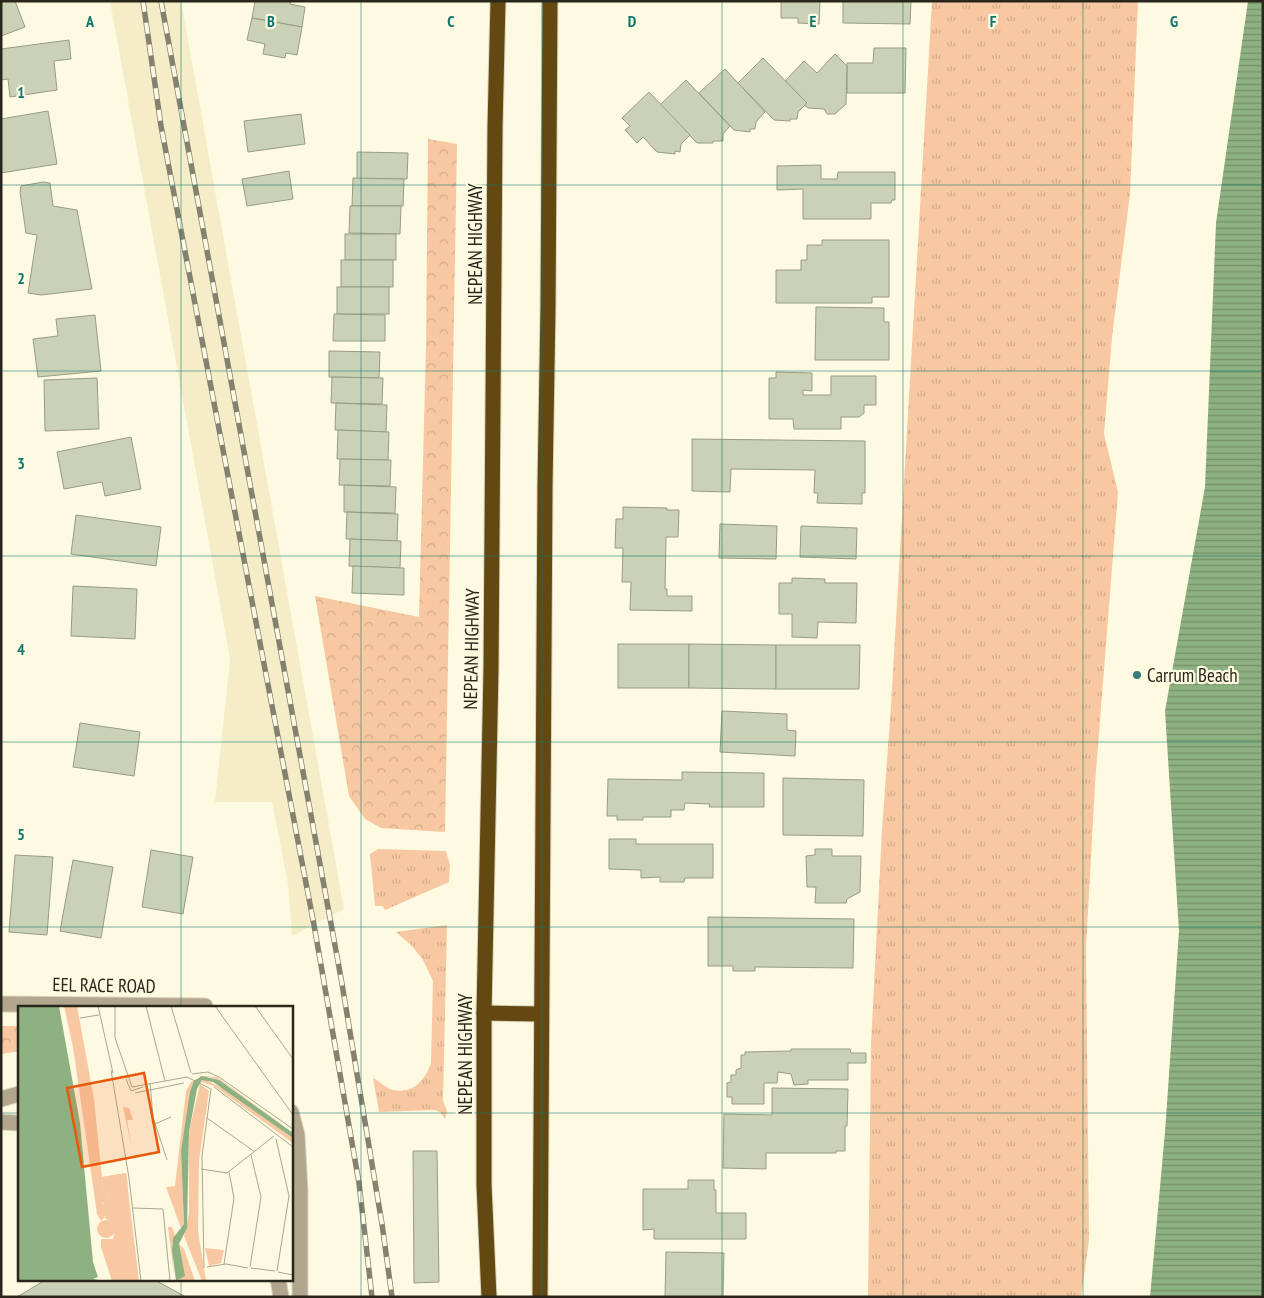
<svg xmlns="http://www.w3.org/2000/svg" width="1264" height="1298" font-family="'PT Sans Narrow',sans-serif">
<style>
.built{fill:#f4edc7}
.grass{fill:url(#grass-tufts)}
.forest{fill:url(#forest-crowns)}
.water{fill:url(#water-rules)}
.building{fill:#cad1b4;stroke:#969d81}
.lines{fill:none;stroke-linecap:round;stroke-linejoin:round}
.minor-casing{stroke:#d8d4bd;stroke-width:17}
.highway-casing{stroke:#d8d4bd;stroke-width:17}
.minor{stroke:#b3a68f;stroke-width:15}
.highway{stroke:#634811;stroke-width:15}
.rail-casing{stroke:#848170;stroke-width:5.5}
.rail{stroke:#fefae1;stroke-width:4;stroke-dasharray:11;stroke-linecap:butt}
.grid{fill:none;stroke:#0f766e;stroke-width:1;stroke-opacity:0.55}
.poi-dot{fill:#367e7d;stroke:#fefae1;stroke-width:2}
.labels{text-anchor:middle;dominant-baseline:central;stroke-width:4.5;stroke-linejoin:round;paint-order:stroke}
.street-label{font-size:19px;fill:#29271b;stroke:#fefae1}
.poi-label{font-size:19px;fill:#29271b;stroke:#fefae1;text-anchor:start}
.inset-road{fill:none;stroke:#a9a692;stroke-width:1}
.view{fill:#e8590c;fill-opacity:0.15;stroke:#e8590c;stroke-width:2.5}
.inset-edge{fill:none;stroke:#29271b;stroke-width:2.5}
.grid-label{font-size:16px;text-anchor:middle;font-weight:bold;fill:#0f766e;stroke:#fefae1;stroke-width:4.5;stroke-linejoin:round;paint-order:stroke}
</style>
<defs>
<pattern id="grass-tufts" width="24" height="20" patternUnits="userSpaceOnUse" patternTransform="scale(1.25)"><rect width="24" height="20" fill="#f7c8a1"/><path d="M3 7l-1-3M5 7V3M7 7l1-3M15 17l-1-3M17 17v-4M19 17l1-3" fill="none" stroke="#d4ac8a"/></pattern>
<pattern id="forest-crowns" width="20" height="18" patternUnits="userSpaceOnUse" patternTransform="scale(1.25)"><rect width="20" height="18" fill="#f7c8a1"/><path d="M2 6a3 3 0 1 1 6 0M12 15a3 3 0 1 1 6 0" fill="none" stroke="#d4ac8a"/></pattern>
<pattern id="water-rules" width="6" height="5" patternUnits="userSpaceOnUse" patternTransform="scale(1.25)"><rect width="6" height="5" fill="#8eb181"/><path d="M0 2.5h6" fill="none" stroke="#749069"/></pattern>
</defs>
<rect width="100%" height="100%" fill="#fefae1"/>
<!-- built -->
<polygon class="built" points="110,1 181,1 344,909 292,936 288,884 272,802 215,802 230,659"/>
<!-- grass -->
<g class="grass">
<polygon points="932,1 1138,1 1130,194 1112,337 1104,434 1118,492 1095,784 1086,948 1089,1240 1081,1297 868,1297 871,1044 882,830 891,706"/>
<polygon points="378,849 446,851 450,865 449,882 385,910 383,906 375,906 370,854"/>
<path d="M447,925L443,1101L447,1111L445,1119L440,1112L434,1110L379,1112L373,1078C379,1081 387,1089 393,1090C414,1094 425,1080 431,1063L433,981L423,960L411,945L396,932Z"/>
</g>
<!-- forest -->
<g class="forest">
<polygon points="428,139 457,144 445,832 381,828 365,819 349,796 315,596 419,617 426,347"/>
<polygon points="1,1026 19,1026 19,1051 1,1054"/>
</g>
<!-- water -->
<polygon class="water" points="1248,1 1263,1 1263,1297 1150,1297 1165,1132 1179,931 1165,711 1205,487 1216,223"/>
<!-- building -->
<g class="building">
<polygon points="1,1 15,1 25,27 1,36"/>
<polygon points="255,1 291,1 290,4 305,7 302,27 252,18"/>
<polygon points="781,1 820,1 819,24 798,23 798,18 781,18"/>
<polygon points="843,1 911,1 910,24 843,23"/>
<polygon points="252,18 302,27 297,55 286,53 285,58 263,54 265,44 247,40"/>
<polygon points="69,40 71,59 54,61 57,90 10,97 8,79 1,80 1,49"/>
<polygon points="874,48 906,48 905,93 847,93 847,63 873,63"/>
<polygon points="835,54 847,66 846,104 835,114 827,114 824,109 808,108 804,105 807,103 785,81 804,61 817,73"/>
<polygon points="763,58 807,103 798,112 797,119 790,119 790,121 774,120 738,83"/>
<polygon points="725,69 765,112 756,122 755,129 750,129 750,132 734,130 699,93"/>
<polygon points="686,80 730,126 723,134 723,141 713,141 713,143 697,143 660,105"/>
<polygon points="649,92 690,135 681,144 680,152 675,151 675,154 657,152 643,137 637,143 625,130 630,126 622,118"/>
<polygon points="48,111 57,164 1,173 1,119"/>
<polygon points="301,114 305,144 248,152 244,121"/>
<polygon points="357,152 408,153 407,179 357,179"/>
<polygon points="821,165 821,179 837,179 838,172 895,172 895,200 892,200 891,203 871,203 871,219 803,219 803,189 777,190 777,166"/>
<polygon points="289,171 293,199 247,206 242,179"/>
<polygon points="353,178 404,179 403,206 352,206"/>
<polygon points="43,182 50,183 53,206 77,210 92,289 41,295 28,293 37,235 26,233 20,192 21,186"/>
<polygon points="350,206 401,206 400,234 349,233"/>
<rect x="345" y="234" width="51" height="26"/>
<polygon points="822,240 889,240 889,297 872,297 872,303 776,303 776,270 801,270 801,260 807,260 807,245 822,245"/>
<rect x="341" y="260" width="52" height="27"/>
<rect x="337" y="287" width="52" height="27"/>
<polygon points="816,307 884,308 884,322 889,322 889,360 815,360"/>
<polygon points="334,314 385,315 385,341 333,341"/>
<polygon points="95,315 101,371 38,377 33,339 58,336 56,319"/>
<polygon points="329,351 380,352 379,378 329,377"/>
<polygon points="776,372 812,373 812,391 803,390 803,395 831,395 831,376 876,376 876,405 864,405 864,413 859,417 841,417 841,429 794,429 793,419 769,419 769,378 776,378"/>
<polygon points="332,377 383,378 382,404 331,403"/>
<polygon points="97,378 99,429 45,431 44,380"/>
<polygon points="336,403 387,405 386,432 335,430"/>
<polygon points="338,430 389,432 388,460 337,459"/>
<polygon points="131,437 141,489 105,496 102,482 64,489 57,452"/>
<polygon points="692,439 865,441 865,493 862,493 862,504 817,503 818,493 814,493 815,470 731,469 730,492 692,491"/>
<polygon points="340,459 391,460 390,486 339,485"/>
<polygon points="344,485 396,487 395,513 344,512"/>
<polygon points="623,507 667,508 667,510 679,510 678,537 666,537 665,589 667,589 667,596 692,596 692,611 630,610 631,582 622,582 623,548 615,548 616,519 623,519"/>
<polygon points="347,512 398,514 397,541 346,539"/>
<polygon points="76,515 161,527 156,566 71,554"/>
<polygon points="720,524 777,526 776,559 719,558"/>
<polygon points="801,526 857,528 856,559 800,557"/>
<polygon points="350,539 401,541 400,568 349,566"/>
<polygon points="353,566 404,568 404,595 352,593"/>
<polygon points="792,578 825,579 825,583 857,583 856,623 818,622 817,638 792,637 792,614 779,614 779,583 792,583"/>
<polygon points="73,586 137,589 135,639 71,636"/>
<rect x="618" y="644" width="71" height="44"/>
<polygon points="689,644 776,645 776,689 689,688"/>
<polygon points="776,645 860,645 859,689 776,689"/>
<polygon points="722,711 787,714 787,730 796,731 795,756 720,752"/>
<polygon points="80,723 140,732 134,776 73,767"/>
<polygon points="682,772 764,773 764,807 709,807 710,804 685,803 684,810 671,810 671,817 643,817 643,820 617,820 617,816 607,816 608,779 682,780"/>
<polygon points="783,778 864,780 863,836 783,835"/>
<polygon points="609,839 636,839 636,844 713,844 713,878 685,878 684,882 660,882 660,877 641,878 641,870 609,869"/>
<polygon points="815,849 832,849 832,856 861,856 860,892 847,899 846,903 815,903 816,887 807,887 806,856 815,855"/>
<polygon points="151,850 193,857 183,914 142,907"/>
<polygon points="15,855 53,857 47,935 9,932"/>
<polygon points="73,860 113,867 101,938 60,931"/>
<polygon points="708,917 854,919 853,968 755,967 755,971 733,971 733,966 708,966"/>
<polygon points="791,1049 850,1049 851,1053 866,1053 866,1063 848,1063 848,1080 808,1080 808,1084 794,1085 791,1074 778,1072 777,1083 764,1083 764,1104 732,1104 732,1097 727,1097 727,1083 731,1082 731,1075 736,1075 736,1070 741,1068 741,1055 745,1055 745,1052 791,1051"/>
<polygon points="772,1088 848,1089 847,1126 845,1126 845,1151 836,1151 836,1153 766,1153 766,1169 723,1168 724,1114 772,1115"/>
<polygon points="413,1151 437,1151 439,1282 414,1283"/>
<polygon points="688,1180 714,1180 714,1190 716,1190 716,1213 746,1213 746,1239 654,1239 654,1229 643,1230 643,1189 688,1189"/>
<polygon points="666,1252 724,1253 723,1297 665,1297"/>
<polygon points="47,1279 153,1279 186,1297 17,1297"/>
</g>
<g class="lines">
<!-- minor casing -->
<g class="minor-casing">
<g id="minor">
<polyline points="1,1004 205,1006"/>
<polyline points="1,1099 19,1094"/>
<polyline points="291,1112 297,1135 300,1191 300,1297"/>
<polyline points="1,1122 19,1123"/>
<polyline points="278,1279 281,1297"/>
</g>
</g>
<!-- highway casing -->
<g class="highway-casing">
<g id="highway">
<polyline points="484,1013 541,1014"/>
<polyline points="489,1297 484,1185 484,1013 491,669 495,128 498,1"/>
<polyline points="540,1297 545,486 548,307 550,1"/>
</g>
</g>
<!-- minor -->
<use href="#minor" class="minor"/>
<!-- highway -->
<use href="#highway" class="highway"/>
<!-- rail casing -->
<g class="rail-casing">
<g id="rail">
<polyline points="143,1 161,126 314,925 359,1183 372,1297"/>
<polyline points="161,1 341,978 382,1224 392,1297"/>
</g>
</g>
<!-- rail -->
<use href="#rail" class="rail"/>
</g>
<!-- grid -->
<path class="grid" d="M181,1V1007M361,1V1297M542,1V1297M722,1V1297M903,1V1297M1083,1V1297M1,185H1263M1,371H1263M1,556H1263M1,742H1263M1,927H1263M1,1113H19M291,1113H1263M181,1279V1297"/>
<!-- markers -->
<circle class="poi-dot" cx="1137" cy="675" r="5"/>
<g class="labels">
<!-- street labels -->
<g class="street-label">
<text transform="translate(475 244) rotate(-90)">NEPEAN HIGHWAY</text>
<text transform="translate(471 649) rotate(-89)">NEPEAN HIGHWAY</text>
<text transform="translate(104 985) rotate(1)">EEL RACE ROAD</text>
<text transform="translate(465 1054) rotate(-90)">NEPEAN HIGHWAY</text>
</g>
<!-- poi labels -->
<g class="poi-label">
<text x="1147" y="675">Carrum Beach</text>
</g>
</g>
<!-- overview -->
<g transform="translate(18 1006)">
<rect width="275" height="275" fill="#fefae1"/>
<path d="M46,0H59L76,93L85,182L91,187L89,195L84,197L89,199L90,207L83,215L79,208L55,41ZM79 223a9 9 0 1 1 18 0a9 9 0 1 1-18 0Z" fill="#f7c8a1"/>
<path d="M184,70L199,71L275,127L201,74L188,70L175,80L163,145L166,218L163,222L148,181L157,180L168,85L173,76ZM186,73L214,87L275,132V137L196,80L183,76ZM182,78L191,85L181,155L180,225L188,275H184L166,230L171,207V126ZM105,101L111,102L115,114H109L114,143ZM108,167L121,275H94L83,241V233H95L96,228L93,216L87,212L90,205L85,196L89,195L91,187L85,182L84,171ZM150,221H154L157,229L154,238L156,269ZM161,238L166,243L177,275L162,274ZM187,242L206,244L203,257L191,260Z" fill="#f7c8a1"/>
<path d="M108,167L110,179L91,187L86,183L84,171Z" fill="#f7c8a1"/>
<path d="M0,0H41L62,117L75,256L80,271L75,273L87,275H0ZM184,70L201,74L275,127V132L195,76L184,74L179,83L171,126L169,222L161,238L167,270L158,275L154,244L155,232L166,218L163,145L172,86L176,75Z" fill="#8eb181"/>
<path class="inset-road" d="M80,0L95,67M97,0V32L114,81L169,71L193,83M128,0L147,75M153,0L173,67M197,0L275,109M237,0L275,53M62,12L81,9M93,64L111,172L123,275M174,68L190,66L201,71L275,123M108,73L113,85L125,81M132,77L135,111L149,154M196,81L275,141M117,87L166,77M189,112L237,146M137,118L153,111M258,133L271,190L259,265M183,163L209,167L256,130M115,202L145,203L152,275M206,258L216,192L211,166M189,261L208,258L230,262M232,261L243,191L233,149M186,262L184,150L193,83M233,262L257,265M260,266L275,269"/>
<path class="view" d="M126,67L141,146L64,161L49,82Z"/>
<rect width="275" height="275" class="inset-edge"/>
</g>
<g class="grid-label">
<text x="90" y="27">A</text>
<text x="271" y="27">B</text>
<text x="451" y="27">C</text>
<text x="632" y="27">D</text>
<text x="813" y="27">E</text>
<text x="993" y="27">F</text>
<text x="1174" y="27">G</text>
<text x="21" y="98">1</text>
<text x="21" y="284">2</text>
<text x="21" y="469">3</text>
<text x="21" y="655">4</text>
<text x="21" y="840">5</text>
</g>
<!-- border -->
<rect width="1264" height="1298" fill="none" stroke="#29271b" stroke-width="5"/>
</svg>
